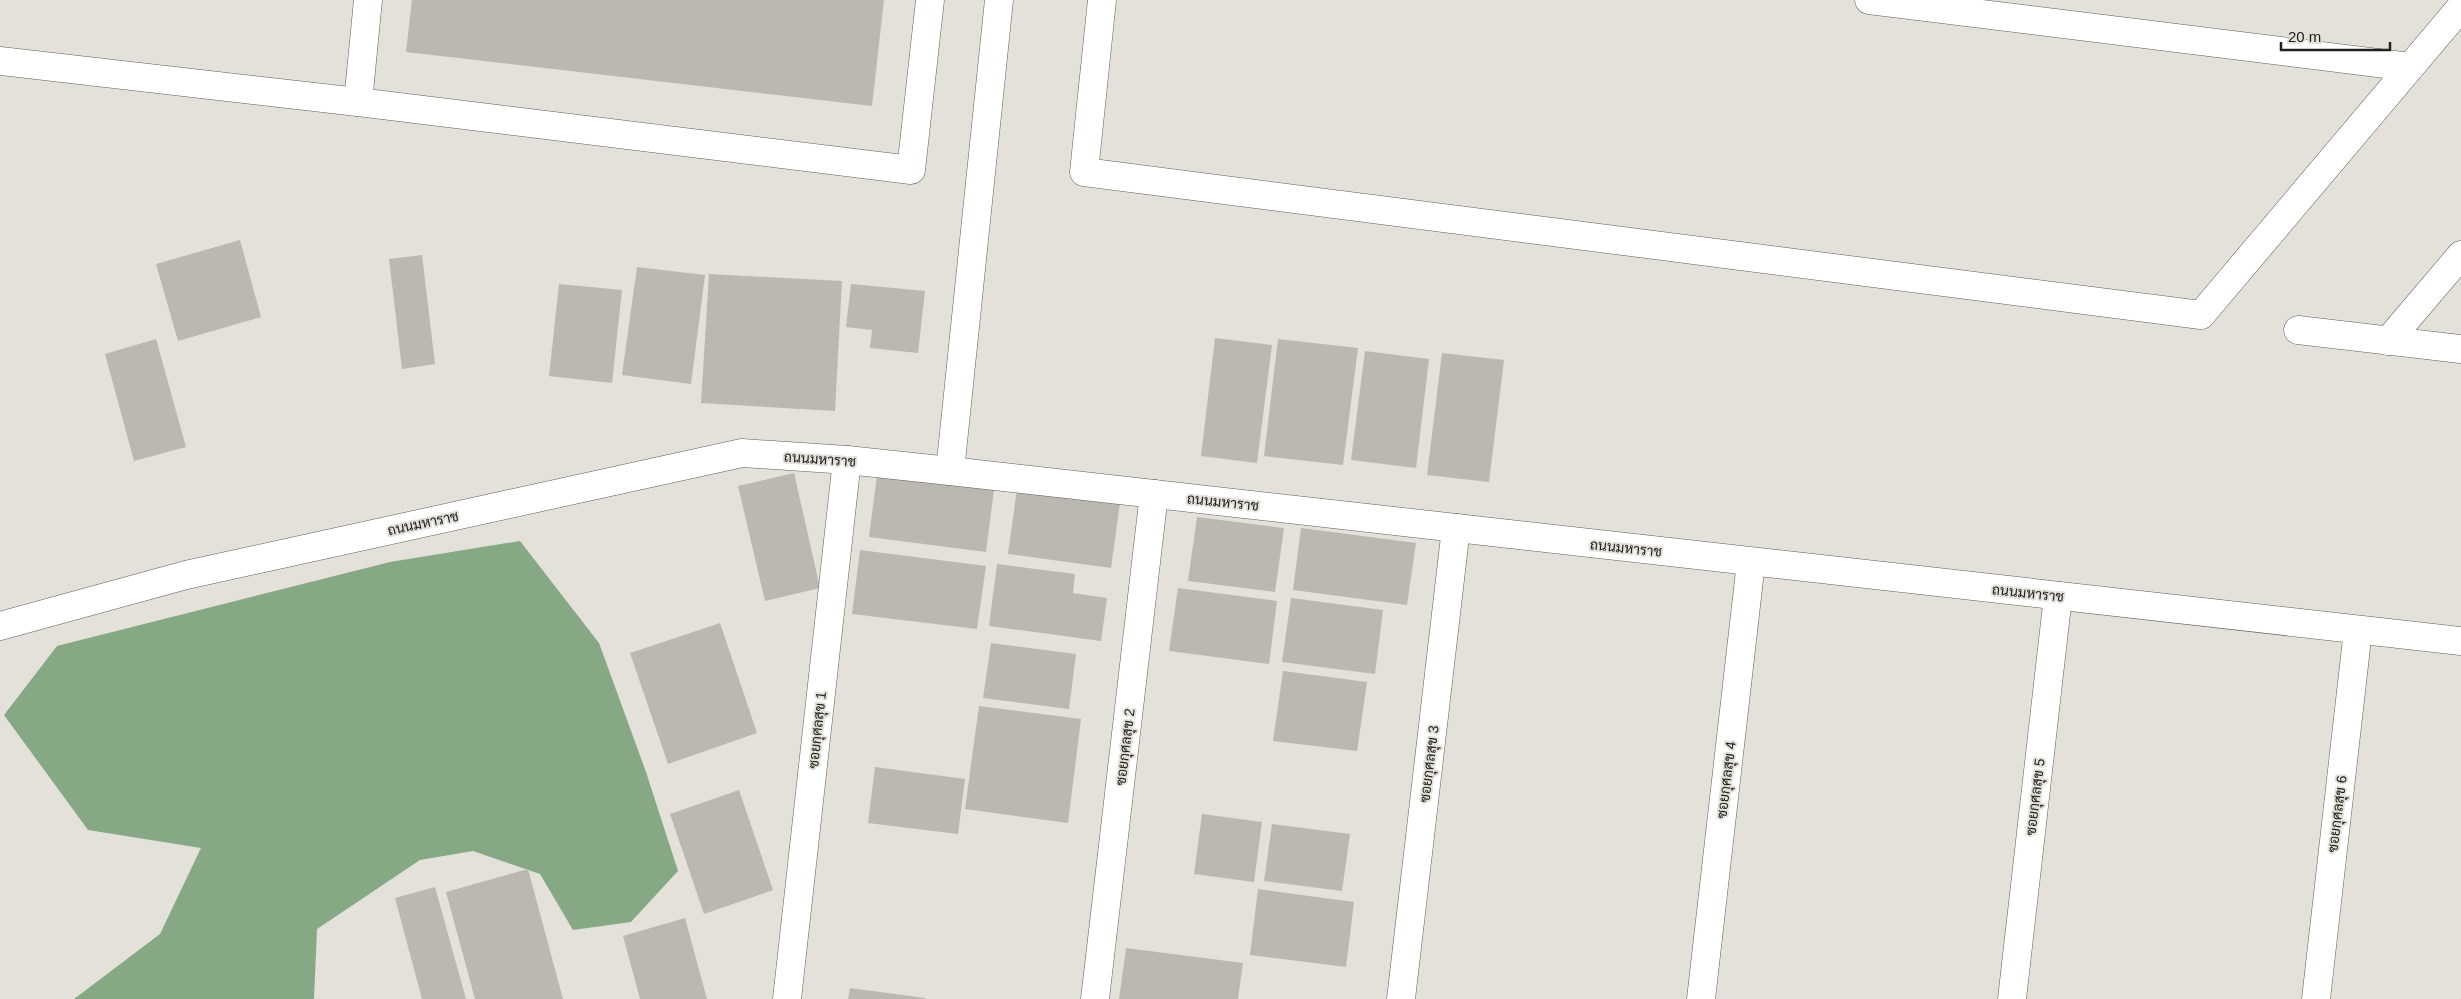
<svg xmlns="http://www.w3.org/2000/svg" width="2461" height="999" font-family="Arial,Sarabun,sans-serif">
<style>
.forest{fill:#86a884}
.building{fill:#bbb8b1}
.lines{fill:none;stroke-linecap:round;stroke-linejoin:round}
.minor-casing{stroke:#605e58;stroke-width:29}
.minor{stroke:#fff;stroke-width:28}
.labels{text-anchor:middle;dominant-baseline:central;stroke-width:4;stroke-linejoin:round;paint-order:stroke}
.street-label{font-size:14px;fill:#21201d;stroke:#e3e1d9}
</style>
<rect width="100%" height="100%" fill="#e3e1d9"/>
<!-- forest -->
<polygon class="forest" points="520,541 599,643 646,772 678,871 631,922 573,930 540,874 473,851 420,860 317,929 314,999 74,999 160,934 201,848 88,830 4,715 57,646 390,562"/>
<!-- building -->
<g class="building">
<polygon points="412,0 884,0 872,106 406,52"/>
<polygon points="240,240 261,317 178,341 156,264"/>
<polygon points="422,255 435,364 402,369 389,259"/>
<polygon points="637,267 705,275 691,384 622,375"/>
<polygon points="709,274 842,281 835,411 701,403"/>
<polygon points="559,284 622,290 612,383 549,376"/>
<polygon points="851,284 925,291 918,353 870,348 872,330 846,327"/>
<polygon points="1215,338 1272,345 1257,463 1201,456"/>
<polygon points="156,339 186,447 134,461 105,354"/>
<polygon points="1278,339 1358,348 1343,465 1264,456"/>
<polygon points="1365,351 1429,359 1416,468 1351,460"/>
<polygon points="1442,353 1504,360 1489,482 1427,475"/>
<polygon points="794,473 820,588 765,601 738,486"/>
<polygon points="877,475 994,490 986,552 869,537"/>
<polygon points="1017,489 1120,503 1111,568 1008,554"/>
<polygon points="1197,517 1284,528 1275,592 1188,581"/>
<polygon points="1301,528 1416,543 1407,605 1293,590"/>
<polygon points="860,550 986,566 977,629 852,614"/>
<polygon points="997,564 1075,574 1073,593 1107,598 1101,641 989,626"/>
<polygon points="1178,588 1277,601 1269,664 1169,651"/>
<polygon points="1291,598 1383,610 1375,674 1282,662"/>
<polygon points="720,623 757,733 668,764 630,653"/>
<polygon points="991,643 1076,654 1069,709 983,698"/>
<polygon points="1283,671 1367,682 1357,751 1273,741"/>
<polygon points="979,706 1081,719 1068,823 965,809"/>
<polygon points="875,767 965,779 958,834 868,823"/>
<polygon points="739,790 773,890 704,914 670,814"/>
<polygon points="1202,814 1262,822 1254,882 1194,874"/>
<polygon points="1272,824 1350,834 1342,891 1264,881"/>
<polygon points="528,869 563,999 475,999 446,892"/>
<polygon points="435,887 466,999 422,999 395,898"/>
<polygon points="1258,889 1354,902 1346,967 1250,955"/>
<polygon points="685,918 707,999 640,999 623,936"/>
<polygon points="1126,948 1243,963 1238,999 1119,999"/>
<polygon points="850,988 925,998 925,999 848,999"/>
</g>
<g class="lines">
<!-- minor casing -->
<g class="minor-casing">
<g id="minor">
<polyline points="1102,0 1084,172 2201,315 2461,7"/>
<polyline points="1869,0 2410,67"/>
<polyline points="0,61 358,102 911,170 930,0"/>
<polyline points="358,102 368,0"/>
<polyline points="2298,330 2461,349"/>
<polyline points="2388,341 2461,255"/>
<polyline points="950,471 999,0"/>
<polyline points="0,626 186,575 742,453 847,460 950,471 2461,641"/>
<polyline points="787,999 847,460"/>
<polyline points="1095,999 1154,494"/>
<polyline points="1401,999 1456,528"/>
<polyline points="1701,999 1751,562"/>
<polyline points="2012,999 2058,596"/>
<polyline points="2316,999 2358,630"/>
</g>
</g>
<!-- minor -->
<use href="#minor" class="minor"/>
</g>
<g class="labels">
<!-- street labels -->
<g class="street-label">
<text transform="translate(820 459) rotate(4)">ถนนมหาราช</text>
<text transform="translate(1223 502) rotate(6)">ถนนมหาราช</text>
<text transform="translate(423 523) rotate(-12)">ถนนมหาราช</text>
<text transform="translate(1626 548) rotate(6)">ถนนมหาราช</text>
<text transform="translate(2028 593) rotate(6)">ถนนมหาราช</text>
<text transform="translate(817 730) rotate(-84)">ซอยกุศลสุข 1</text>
<text transform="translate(1125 747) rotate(-83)">ซอยกุศลสุข 2</text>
<text transform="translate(1429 764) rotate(-83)">ซอยกุศลสุข 3</text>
<text transform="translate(1726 780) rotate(-83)">ซอยกุศลสุข 4</text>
<text transform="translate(2035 797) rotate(-83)">ซอยกุศลสุข 5</text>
<text transform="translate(2337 814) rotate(-83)">ซอยกุศลสุข 6</text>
</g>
</g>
<!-- scale -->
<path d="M2281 42v8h109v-8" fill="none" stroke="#21201d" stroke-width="2.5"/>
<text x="2288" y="42" font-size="15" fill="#21201d" stroke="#e3e1d9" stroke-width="4" paint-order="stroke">20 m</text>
</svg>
